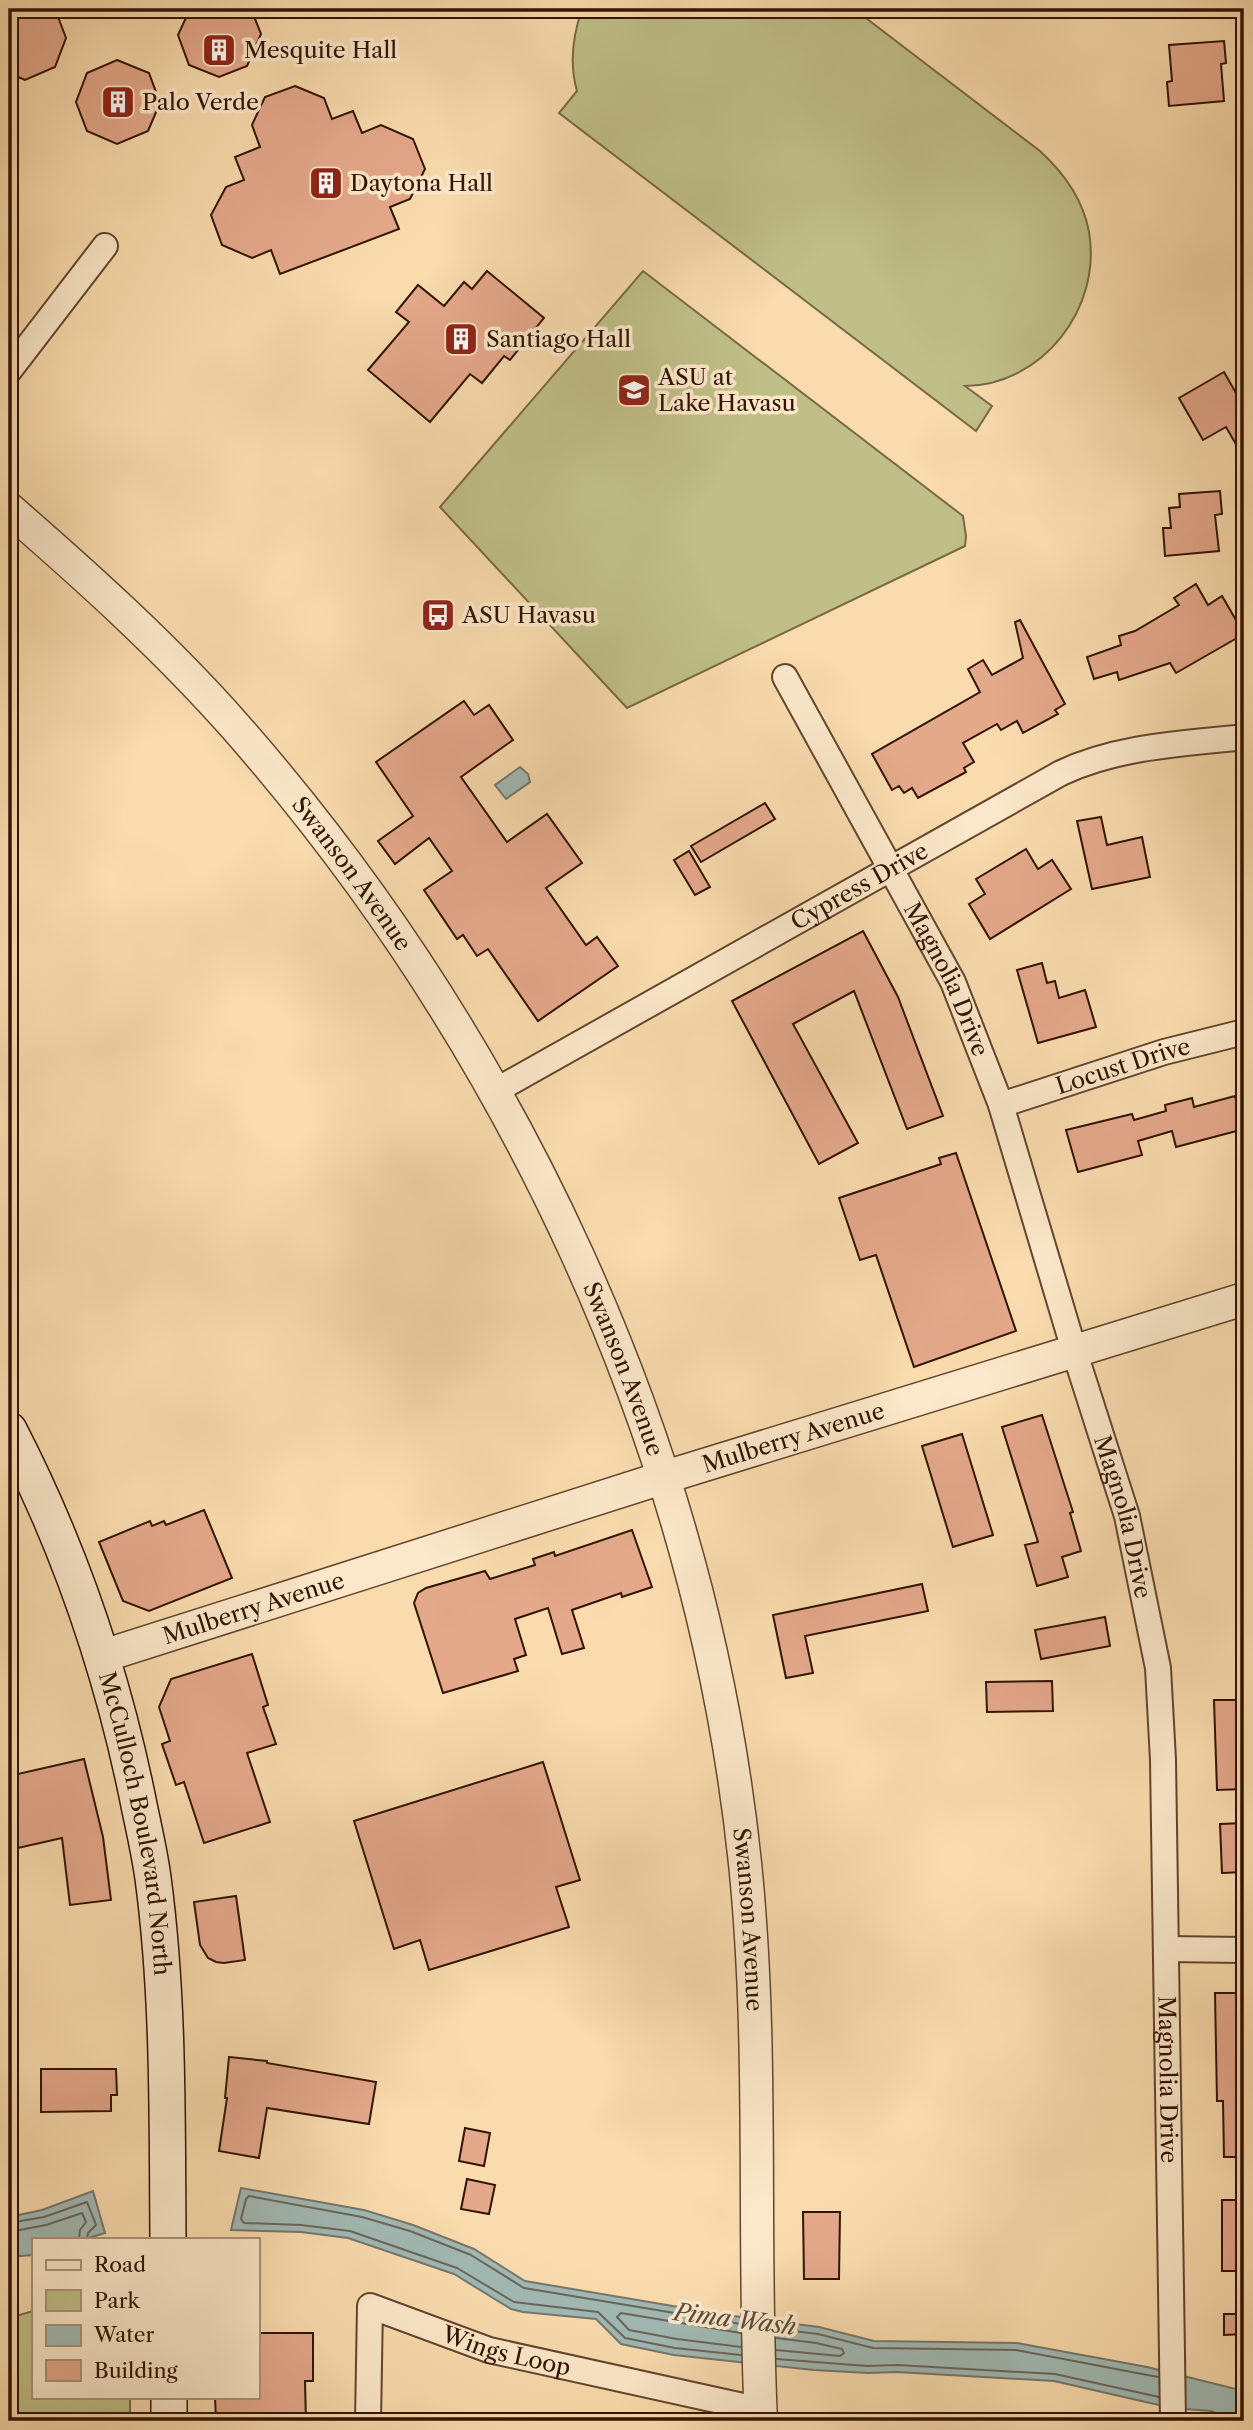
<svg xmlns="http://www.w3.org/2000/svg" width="1253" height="2430" font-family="'Libre Caslon Text',serif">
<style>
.green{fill:#c0bf88;stroke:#796946;stroke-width:2}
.water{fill:#a1b9b4;stroke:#75776d;stroke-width:2}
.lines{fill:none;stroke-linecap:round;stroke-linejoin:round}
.shore{stroke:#6a665c;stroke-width:2}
.building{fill:#e4a88b;stroke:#321303;stroke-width:2}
.minor-casing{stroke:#64452e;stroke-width:28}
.tertiary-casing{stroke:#64452e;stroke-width:35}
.secondary-casing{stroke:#321303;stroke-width:38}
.minor{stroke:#fbe8ca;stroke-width:24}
.tertiary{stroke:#fbe8ca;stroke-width:32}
.secondary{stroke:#fbe8ca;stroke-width:35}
.labels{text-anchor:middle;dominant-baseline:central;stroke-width:7;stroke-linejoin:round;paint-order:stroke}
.poi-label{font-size:23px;fill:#321303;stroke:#fbe8ca;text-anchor:start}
.street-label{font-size:23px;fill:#321303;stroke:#fbe8ca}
.water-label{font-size:24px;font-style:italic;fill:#594d41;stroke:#fbe8ca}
</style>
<rect width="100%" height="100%" fill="#f9dbad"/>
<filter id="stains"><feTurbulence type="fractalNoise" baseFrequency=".00286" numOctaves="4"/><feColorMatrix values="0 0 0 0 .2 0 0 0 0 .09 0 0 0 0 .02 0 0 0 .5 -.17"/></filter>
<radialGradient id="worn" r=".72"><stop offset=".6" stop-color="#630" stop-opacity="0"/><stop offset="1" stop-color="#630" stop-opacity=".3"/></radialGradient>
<!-- green -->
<g class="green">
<path d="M582,9H854L1040,151C1064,173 1083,199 1089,232C1102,308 1043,385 965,386L992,406L976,431L559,113L577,91C569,63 573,35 582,9Z"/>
<polygon points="643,271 963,516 966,536 965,546 627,708 440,507"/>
<polygon points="33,2311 33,2397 130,2397 130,2421 9,2421 9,2318"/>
</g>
<!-- water -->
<g class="water">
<polygon points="520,767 528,774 530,782 506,799 495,785"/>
<polygon points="241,2188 364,2210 413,2225 474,2249 525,2281 726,2315 819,2327 874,2341 1017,2343 1147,2367 1244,2391 1244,2421 1236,2421 1211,2411 1172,2408 1054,2381 897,2372 868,2373 814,2370 674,2355 621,2344 596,2319 523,2312 511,2309 454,2274 348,2238 301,2232 231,2230"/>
<polygon points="93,2191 105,2233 85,2239 33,2239 33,2255 9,2257 9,2217 42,2210"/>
</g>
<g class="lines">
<!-- shore -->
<g class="shore">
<polyline points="9,2223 44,2217 87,2202 96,2225 88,2233 87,2239"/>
<polyline points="9,2232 46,2225 82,2213 86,2222 80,2230 79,2239"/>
<polyline points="741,2324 524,2288 471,2255 410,2231 362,2217 249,2196 246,2199 241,2219 244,2223 301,2225 350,2231 457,2268 514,2302 598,2312 625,2338 675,2348 741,2355"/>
<polyline points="776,2329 818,2334 873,2348 1016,2350 1158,2377"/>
<polyline points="741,2333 621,2313 617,2317 629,2330 677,2339 741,2347"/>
<polyline points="776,2338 816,2343 842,2349 844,2353 840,2356 776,2350"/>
<polyline points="776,2359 867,2366 898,2365 1055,2374 1159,2397"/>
</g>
</g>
<!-- building -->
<g class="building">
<polygon points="9,9 55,9 66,38 55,67 25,80 9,73"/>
<polygon points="190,9 251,9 261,34 247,66 219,77 189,65 178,35"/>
<polygon points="1224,41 1226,63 1221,64 1224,101 1169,106 1167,82 1172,81 1169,45"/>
<polygon points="117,60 149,73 160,103 148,131 117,144 87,131 76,102 87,73"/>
<polygon points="295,86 324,98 332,119 353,111 362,133 381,125 413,139 425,169 410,199 390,207 399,229 280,274 271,250 252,258 222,245 211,215 226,187 244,180 235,157 260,147 252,125 265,97"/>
<polygon points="487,271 544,318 510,360 504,356 482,383 470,374 430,422 368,370 409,322 396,312 418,285 444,306 464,282 472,289"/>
<polygon points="1224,372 1244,407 1244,458 1226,427 1203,440 1179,398"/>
<polygon points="1220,491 1222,514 1215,515 1219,551 1165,556 1163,528 1171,528 1169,508 1180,507 1179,494"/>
<polygon points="1196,584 1208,605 1222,596 1244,634 1176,673 1170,663 1119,680 1117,672 1094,679 1087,657 1121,645 1119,636 1135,631 1179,605 1174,598"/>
<polygon points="1020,620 1065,704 1055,710 1058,714 1023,733 1017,721 1001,730 997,724 963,743 974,762 964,768 966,772 918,798 912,788 904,793 899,786 892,790 872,754 980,692 968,669 983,660 992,675 1023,658 1015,622"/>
<polygon points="464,701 474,715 489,705 513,740 461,777 507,842 547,814 582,863 546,888 586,945 597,937 618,966 538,1021 488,949 477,956 463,935 457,939 424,890 452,871 429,838 395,864 378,841 413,816 376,762"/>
<polygon points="765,803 775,819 701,862 691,846"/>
<polygon points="1101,817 1107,845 1142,837 1150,877 1092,889 1077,821"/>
<polygon points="1026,849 1038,869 1052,860 1071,889 990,939 969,904 985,894 976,879"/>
<polygon points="689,851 710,887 695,895 674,860"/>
<polygon points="863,931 898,997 943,1116 907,1129 854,991 793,1024 858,1143 819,1164 732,1001"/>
<polygon points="1042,963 1047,983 1055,981 1059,998 1085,990 1096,1027 1038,1043 1017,970"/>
<polygon points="1235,1096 1244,1129 1176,1147 1172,1131 1138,1141 1142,1155 1078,1172 1066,1130 1132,1114 1134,1120 1166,1111 1165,1105 1192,1098 1194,1107"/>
<polygon points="956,1153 1016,1331 914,1367 876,1255 860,1260 839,1198 941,1164 939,1158"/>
<polygon points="1042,1415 1073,1512 1070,1513 1081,1551 1062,1557 1068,1577 1037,1586 1025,1545 1038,1542 1002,1427"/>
<polygon points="962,1434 993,1535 953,1547 922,1446"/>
<polygon points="204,1510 232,1578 149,1611 123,1601 99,1542 150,1521 152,1526 164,1521 166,1525"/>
<polygon points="632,1530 652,1587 622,1597 621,1593 572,1610 584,1648 562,1654 548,1608 515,1619 526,1655 514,1659 518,1671 443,1693 414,1603 418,1593 426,1588 485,1571 490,1579 535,1565 533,1559 554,1552 555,1556"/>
<polygon points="922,1584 928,1611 805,1636 813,1673 786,1678 773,1615"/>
<polygon points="1105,1617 1110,1646 1041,1659 1035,1630"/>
<polygon points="252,1654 268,1705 263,1707 276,1744 247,1753 270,1822 204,1843 184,1782 176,1785 162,1744 170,1741 159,1707 171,1679"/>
<polygon points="1052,1681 1053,1711 987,1712 986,1682"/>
<polygon points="1214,1700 1244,1700 1244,1789 1217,1790"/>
<polygon points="84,1759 103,1837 111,1900 70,1905 62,1838 9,1850 9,1776"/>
<polygon points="543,1762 580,1880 556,1887 569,1927 429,1970 420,1940 394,1949 354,1821"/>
<polygon points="1244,1823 1244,1872 1222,1873 1220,1824"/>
<polygon points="236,1896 245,1960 224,1963 216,1962 208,1958 200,1945 194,1902"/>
<polygon points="1215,1993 1244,1993 1244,2157 1224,2157 1223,2101 1217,2101"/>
<polygon points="229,2057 267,2061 267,2063 376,2082 369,2124 267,2108 259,2158 219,2151 227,2098 225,2098"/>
<polygon points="41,2069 116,2069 117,2095 111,2095 111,2111 41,2112"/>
<polygon points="465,2128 490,2133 484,2166 459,2161"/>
<polygon points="467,2179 495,2185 489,2214 461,2209"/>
<rect x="1222" y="2200" width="22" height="71"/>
<polygon points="803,2212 840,2212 839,2279 804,2279"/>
<polygon points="1224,2314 1244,2314 1244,2334 1224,2335"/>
<polygon points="257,2333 313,2333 313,2381 305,2381 306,2421 216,2421 215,2397 257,2397"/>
</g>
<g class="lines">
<!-- minor casing -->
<g class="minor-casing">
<g id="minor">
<polyline points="9,371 105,246"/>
<path id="s1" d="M785,677L953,982L1001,1105L1074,1350L1127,1516L1158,1668L1163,1760L1173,2421"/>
<path id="s2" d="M495,1091L1061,773C1118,746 1182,744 1244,737"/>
<path id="s3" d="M1001,1105L1164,1052L1244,1032"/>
<polyline points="1167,1949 1244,1950"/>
<path id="s4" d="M368,2421L370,2306L489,2350L761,2410"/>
</g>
</g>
<!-- tertiary casing -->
<g class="tertiary-casing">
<g id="tertiary">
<path id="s5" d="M9,509C87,577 165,647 234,725C512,1041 701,1442 745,1863C764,2049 752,2235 761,2421"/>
<path id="s6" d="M103,1656L662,1478L1244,1299"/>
</g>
</g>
<!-- secondary casing -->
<g class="secondary-casing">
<g id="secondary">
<path id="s7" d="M9,1430C71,1550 114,1678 140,1810C145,1833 150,1856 153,1878C169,1997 167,2119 168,2239"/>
<polyline points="169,2397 169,2421"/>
</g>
</g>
<!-- minor -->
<use href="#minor" class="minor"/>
<!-- tertiary -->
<use href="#tertiary" class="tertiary"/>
<!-- secondary -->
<use href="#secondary" class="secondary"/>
</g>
<!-- icons -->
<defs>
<g id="building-square" transform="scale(1.75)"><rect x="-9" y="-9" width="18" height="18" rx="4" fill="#8f2418" stroke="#fbe8ca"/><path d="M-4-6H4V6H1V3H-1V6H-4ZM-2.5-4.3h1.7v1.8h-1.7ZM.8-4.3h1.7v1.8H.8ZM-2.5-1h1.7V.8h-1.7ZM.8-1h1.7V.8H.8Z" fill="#fff"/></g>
<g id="university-square" transform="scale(1.75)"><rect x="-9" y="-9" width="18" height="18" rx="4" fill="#8f2418" stroke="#fbe8ca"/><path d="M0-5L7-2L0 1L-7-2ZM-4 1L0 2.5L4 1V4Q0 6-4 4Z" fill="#fff"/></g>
<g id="bus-square" transform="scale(1.75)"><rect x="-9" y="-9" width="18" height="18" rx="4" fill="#8f2418" stroke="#fbe8ca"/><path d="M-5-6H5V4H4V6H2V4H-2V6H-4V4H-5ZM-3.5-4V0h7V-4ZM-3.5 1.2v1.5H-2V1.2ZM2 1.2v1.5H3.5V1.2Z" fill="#fff"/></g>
</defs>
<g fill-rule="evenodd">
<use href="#building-square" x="219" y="50"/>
<use href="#building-square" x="118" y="102"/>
<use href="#building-square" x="326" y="183"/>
<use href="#building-square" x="461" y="339"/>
<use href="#university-square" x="634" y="390"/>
<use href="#bus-square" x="438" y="615"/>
</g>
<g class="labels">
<!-- poi labels -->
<g class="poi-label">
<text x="244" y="50">Mesquite Hall</text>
<text x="142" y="102">Palo Verde</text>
<text x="350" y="183">Daytona Hall</text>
<text x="486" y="339">Santiago Hall</text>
<text x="658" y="377">ASU at<tspan x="658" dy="26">Lake Havasu</tspan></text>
<text x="462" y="615">ASU Havasu</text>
</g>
<!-- street labels -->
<g class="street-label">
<text stroke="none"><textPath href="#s5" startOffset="502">Swanson Avenue</textPath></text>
<text stroke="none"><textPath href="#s2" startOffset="418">Cypress Drive</textPath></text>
<text stroke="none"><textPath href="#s1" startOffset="343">Magnolia Drive</textPath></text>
<text stroke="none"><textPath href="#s3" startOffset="128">Locust Drive</textPath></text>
<text stroke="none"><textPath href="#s5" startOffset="1069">Swanson Avenue</textPath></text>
<text stroke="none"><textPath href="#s6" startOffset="724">Mulberry Avenue</textPath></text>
<text stroke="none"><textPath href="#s1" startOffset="910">Magnolia Drive</textPath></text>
<text stroke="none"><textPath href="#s6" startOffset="158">Mulberry Avenue</textPath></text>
<text stroke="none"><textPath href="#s7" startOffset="416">McCulloch Boulevard North</textPath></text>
<text stroke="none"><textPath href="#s5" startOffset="1636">Swanson Avenue</textPath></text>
<text stroke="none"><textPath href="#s1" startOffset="1477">Magnolia Drive</textPath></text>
<text stroke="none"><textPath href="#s4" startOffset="259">Wings Loop</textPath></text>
</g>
<!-- water labels -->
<g class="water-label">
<text transform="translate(735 2319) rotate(7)">Pima Wash</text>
</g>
</g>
<!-- margin -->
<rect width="1253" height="2430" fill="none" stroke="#f9dbad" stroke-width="35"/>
<rect x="10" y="10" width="1232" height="2409" fill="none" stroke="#321303" stroke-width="3.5"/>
<rect x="18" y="18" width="1218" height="2395" fill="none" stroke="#321303" stroke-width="2"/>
<!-- legend -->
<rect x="32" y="2238" width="228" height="161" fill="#fbe8ca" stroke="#ab937a" stroke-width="2"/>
<rect x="46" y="2260" width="35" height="10" fill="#fbe8ca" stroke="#ab937a" stroke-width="2"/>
<text x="94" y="2272" font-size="21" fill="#321303">Road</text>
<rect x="46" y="2290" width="35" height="21" fill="#c0bf88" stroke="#ab937a" stroke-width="2"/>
<text x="94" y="2308" font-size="21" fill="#321303">Park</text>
<rect x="46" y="2325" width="35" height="21" fill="#a1b9b4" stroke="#ab937a" stroke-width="2"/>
<text x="94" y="2342" font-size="21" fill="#321303">Water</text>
<rect x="46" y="2360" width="35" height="21" fill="#e4a88b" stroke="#ab937a" stroke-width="2"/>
<text x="94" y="2378" font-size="21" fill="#321303">Building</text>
<rect width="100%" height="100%" filter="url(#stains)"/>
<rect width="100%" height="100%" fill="url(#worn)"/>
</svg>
